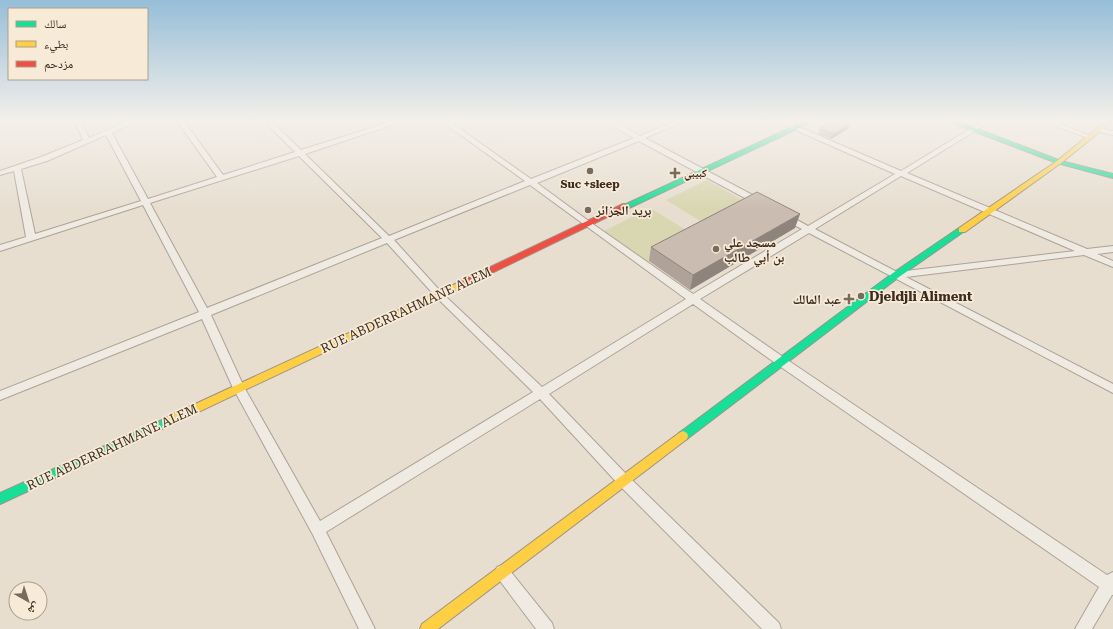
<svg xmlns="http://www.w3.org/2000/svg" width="1113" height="629" font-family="'Roboto Serif','Noto Naskh Arabic',serif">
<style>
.green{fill:#d9d6b2}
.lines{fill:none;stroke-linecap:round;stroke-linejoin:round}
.street-casing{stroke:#aca398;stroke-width:2}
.fast-casing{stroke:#9c9388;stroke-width:2}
.slow-casing{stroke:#9c9388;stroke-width:2}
.jam-casing{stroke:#9c9388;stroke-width:2}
.street{fill:#efeae2;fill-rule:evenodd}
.fast{fill:#16e098;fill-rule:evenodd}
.slow{fill:#ffcf43;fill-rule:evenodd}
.jam{fill:#f24e42;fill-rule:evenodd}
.wall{fill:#afa298}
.shaded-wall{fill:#8e847c}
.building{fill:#cbbcb1;stroke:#8e847c}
.poi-dot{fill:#786a5d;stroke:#f7ebd7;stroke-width:1.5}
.labels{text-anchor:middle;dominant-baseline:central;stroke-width:3.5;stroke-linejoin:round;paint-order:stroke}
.far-poi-label{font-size:11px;font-weight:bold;fill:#3c2b1f;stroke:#f7ebd7;text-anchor:start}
.poi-label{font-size:13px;font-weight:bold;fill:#3c2b1f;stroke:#f7ebd7;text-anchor:start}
.street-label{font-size:13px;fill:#3c2b1f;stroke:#f7ebd7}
</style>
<rect width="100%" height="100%" fill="#e7ded0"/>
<!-- green -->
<g class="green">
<polygon points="707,180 753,206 712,228 666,200"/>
<polygon points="650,208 696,236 647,262 602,232"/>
</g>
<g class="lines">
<!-- street casing -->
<g class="street-casing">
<g id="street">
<path d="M75,121H81L89,138L128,121H138L112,133L148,199L217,177L177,121H184L223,175L295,152L264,121H271L301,150L393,121H404L305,154L389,236L525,181L441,121H449L531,179L634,138L604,121H613L640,136L675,121H685L645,138L762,200V204H756L639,141L537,183L590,222L693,294L802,229L782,219L781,217L782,215H788L808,226L895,174L775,121H785L901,171L983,121H991L907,173L1087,249L1113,246V252L1097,254L1113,261V267L1084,255L906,277L1113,384V393L809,233L700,299L786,359L1107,575L1113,572V595H1112L1092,629H1075L1099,587L778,365L693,304L549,394L629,477L779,623L781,629H762L619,485L540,399L326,532L375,629H359L313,535L233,388L202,319L0,400V391L199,312L143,205L0,251V245L26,237L14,171L0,175V171L41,157L83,140ZM106,135L141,201L35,234L21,169L47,161ZM299,156L382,238L207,308L150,203ZM901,176L1075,251L897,272L815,229ZM530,185L686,299L542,387L442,293L394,240ZM387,243L436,297L533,392L320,521L244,387L211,315Z"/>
<polygon points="1042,121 1052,121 1093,137 1088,138"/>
<polygon points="1098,128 1113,131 1113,135 1096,131 1096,129"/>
<polygon points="502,565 507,567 552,623 554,629 536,629 497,577 495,572 497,567"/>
</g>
</g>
<!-- fast casing -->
<g class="fast-casing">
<g id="fast">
<polygon points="805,121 814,121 629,208 626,208 622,206"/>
<polygon points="947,121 957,121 1061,161 1113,174 1113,178 1057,163"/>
<polygon points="959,228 962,228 966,230 899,277 687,439 683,441 679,439 678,436 679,433 893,273"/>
<polygon points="171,416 175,417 176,420 175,423 0,504 0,493"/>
</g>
</g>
<!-- slow casing -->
<g class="slow-casing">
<g id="slow">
<polygon points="1106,121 1113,121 1061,163 965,232 959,232 959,228 1057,161"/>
<polygon points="464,280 468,283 467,285 175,423 171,424 167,423 166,420 167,417"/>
<polygon points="683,431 687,433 688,436 687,439 438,629 420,629 422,624 679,433"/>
</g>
</g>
<!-- jam casing -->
<g class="jam-casing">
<polygon id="jam" points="623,204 626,204 630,206 467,285 464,286 460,283 461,281"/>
</g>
<!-- street -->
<use href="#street" class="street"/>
<!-- fast -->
<use href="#fast" class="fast"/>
<!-- slow -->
<use href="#slow" class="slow"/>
<!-- jam -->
<use href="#jam" class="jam"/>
</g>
<!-- wall -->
<g class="wall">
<polygon points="820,128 848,129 831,139 818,134"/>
<polygon points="795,228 690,290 649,261 651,247"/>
</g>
<!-- shaded-wall -->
<g class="shaded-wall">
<polygon points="850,124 848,129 831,139 833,134"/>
<polygon points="800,214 795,228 690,290 693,275"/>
</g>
<!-- building -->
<g class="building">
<polygon points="833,121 842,121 850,124 833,134 820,128"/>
<polygon points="757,192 800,214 693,275 651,247"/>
</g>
<!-- sky -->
<linearGradient id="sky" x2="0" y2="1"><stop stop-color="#96bed8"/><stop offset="0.58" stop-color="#f4f0ea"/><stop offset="1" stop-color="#f4f0ea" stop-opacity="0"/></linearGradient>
<rect width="1113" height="209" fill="url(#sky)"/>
<!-- markers -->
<g class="poi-dot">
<circle cx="590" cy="171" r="4"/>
<path d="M673 167h4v4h4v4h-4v4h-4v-4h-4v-4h4z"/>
<circle cx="588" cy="210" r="4"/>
<circle cx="716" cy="249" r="4"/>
<circle cx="861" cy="296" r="4"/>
<path d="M847 293h4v4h4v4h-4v4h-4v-4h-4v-4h4z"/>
</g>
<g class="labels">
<!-- far-poi labels -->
<g class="far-poi-label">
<text x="684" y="173">كبيبي</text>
<text x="590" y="184" text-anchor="middle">Suc +sleep</text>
</g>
<!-- poi labels -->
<g class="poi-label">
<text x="596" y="210">بريد الجزائر</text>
<text x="724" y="242">مسجد علي<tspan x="724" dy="15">بن أبي طالب</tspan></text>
<text x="869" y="296">Djeldjli Aliment</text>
<text x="841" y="299" text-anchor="end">عبد المالك</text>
</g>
<!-- street labels -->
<g class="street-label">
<text transform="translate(406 310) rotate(-25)">RUE ABDERRAHMANE ALEM</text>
<text transform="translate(112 447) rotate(-25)">RUE ABDERRAHMANE ALEM</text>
</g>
</g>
<!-- legend -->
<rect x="8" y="8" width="140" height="72" fill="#f7ebd7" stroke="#ac9e8d"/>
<rect x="16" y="21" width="20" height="6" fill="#16e098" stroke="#ac9e8d"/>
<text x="44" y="28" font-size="12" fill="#3c2b1f">سالك</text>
<rect x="16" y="41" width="20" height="6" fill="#ffcf43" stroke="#ac9e8d"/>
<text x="44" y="48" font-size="12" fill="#3c2b1f">بطيء</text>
<rect x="16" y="61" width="20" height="6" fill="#f24e42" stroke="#ac9e8d"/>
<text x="44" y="68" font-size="12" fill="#3c2b1f">مزدحم</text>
<!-- north arrow -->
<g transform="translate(28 601) rotate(141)"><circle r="19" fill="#f7ebd7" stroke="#ac9e8d"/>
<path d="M0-3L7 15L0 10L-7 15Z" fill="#786a5d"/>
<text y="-6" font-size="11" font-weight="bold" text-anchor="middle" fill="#3c2b1f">ش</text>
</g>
</svg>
